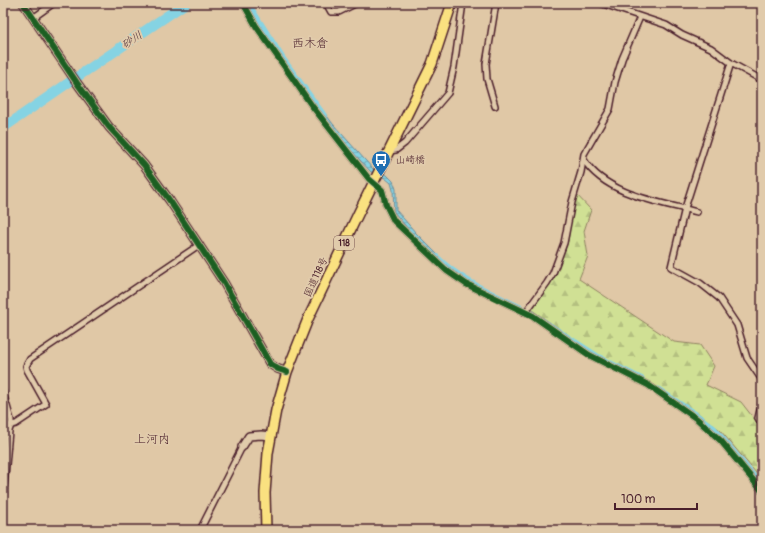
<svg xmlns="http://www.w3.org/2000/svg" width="765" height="533" font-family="Pangolin,'Klee One',sans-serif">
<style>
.forest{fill:url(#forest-firs);stroke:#8d8060}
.water{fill:url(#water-rules);stroke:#6d8b99}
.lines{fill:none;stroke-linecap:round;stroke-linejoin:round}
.canal{stroke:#85d3e3;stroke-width:5.5}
.river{stroke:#85d3e3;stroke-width:10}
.street-casing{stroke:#4a1f2b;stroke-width:8}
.secondary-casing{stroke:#4a1f2b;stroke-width:10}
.highway-casing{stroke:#4a1f2b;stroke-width:12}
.street{stroke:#e1cbab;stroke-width:5}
.secondary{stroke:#e1cbab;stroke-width:7}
.highway{stroke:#fae180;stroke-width:9}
.cycleway-casing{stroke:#e1cbab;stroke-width:8}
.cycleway{stroke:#1b5e20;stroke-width:6}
.labels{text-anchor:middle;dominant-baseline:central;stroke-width:4;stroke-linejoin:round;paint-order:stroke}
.shield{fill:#e1cbab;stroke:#775351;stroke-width:1}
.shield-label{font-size:9px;font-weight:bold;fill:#4a1f2b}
.poi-label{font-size:10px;fill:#4a1f2b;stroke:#e1cbab;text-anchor:start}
.street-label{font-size:10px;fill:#4a1f2b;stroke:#e1cbab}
.water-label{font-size:11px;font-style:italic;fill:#50313d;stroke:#e1cbab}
.quarter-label{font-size:12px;fill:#4a1f2b;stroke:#e1cbab}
</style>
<defs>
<pattern id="forest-firs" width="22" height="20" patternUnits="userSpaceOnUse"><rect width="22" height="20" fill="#d0e094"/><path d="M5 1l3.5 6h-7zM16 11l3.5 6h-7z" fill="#b4c080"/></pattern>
<pattern id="water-rules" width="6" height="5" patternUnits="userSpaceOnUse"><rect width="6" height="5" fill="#85d3e3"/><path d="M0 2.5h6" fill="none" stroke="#74b5c3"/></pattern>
</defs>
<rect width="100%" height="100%" fill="#e0c8a6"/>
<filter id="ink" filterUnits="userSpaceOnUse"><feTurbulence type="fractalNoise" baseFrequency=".025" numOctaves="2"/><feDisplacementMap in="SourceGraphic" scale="8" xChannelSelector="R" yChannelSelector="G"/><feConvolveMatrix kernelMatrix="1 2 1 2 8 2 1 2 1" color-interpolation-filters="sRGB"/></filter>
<g filter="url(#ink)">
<!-- forest -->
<polygon class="forest" points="575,193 591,210 584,231 588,256 579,279 674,342 700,345 714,366 706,385 741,402 762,429 762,480 720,430 699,414 651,383 597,355 532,310 554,277 568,241"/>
<!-- water -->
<polygon class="water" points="321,108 333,124 373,169 387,175 393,181 396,189 396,210 416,233 444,261 441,264 414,236 394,212 393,190 391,183 385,178 371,172 329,126 318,110"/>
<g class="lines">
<!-- canal -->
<g class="canal">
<polyline points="248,3 282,57 324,115"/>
<path d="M437,257C461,281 492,293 522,308"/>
<polyline points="531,313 599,357 642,379"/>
<polyline points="658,389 694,413 714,428 762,486"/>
</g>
<!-- river -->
<g class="river">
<polyline points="77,77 186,3"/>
<polyline points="3,128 71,81"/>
</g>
<!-- street casing -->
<g class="street-casing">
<g id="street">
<polyline points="243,3 256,26 312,106 369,179 382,190 386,205 394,221 447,271 466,284 533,316 589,355 648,385 697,419 721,441 762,491"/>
<polyline points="326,3 331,12 339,12 357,3"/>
<polyline points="600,3 666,25 682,35 711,48 731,63 762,80"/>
<polyline points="33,18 54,3"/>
<polyline points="731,63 685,208 671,267 700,283 719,298 737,325 747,358 762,380"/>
<polyline points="495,106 487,79 486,64 496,3"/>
<polyline points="389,151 396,150 405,143 448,93 454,67 463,3"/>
<path d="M584,160C606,195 660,202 697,212"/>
<polyline points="525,313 547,283 553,273 564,243 572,202 581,172 584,154 610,109 615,82 622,59 640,17"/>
<polyline points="3,392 11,420 11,425 9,431 3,499"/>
<polyline points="762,402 758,418 762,424"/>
<polyline points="3,427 16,424 46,404 27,370 26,366 30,359 199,245"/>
<polyline points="200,530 242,447"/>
</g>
</g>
<!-- secondary casing -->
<g class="secondary-casing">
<g id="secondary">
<polyline points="23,3 77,83 109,127 144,165 170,201 224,283 270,364 278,369 287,372"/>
<polyline points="242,447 249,436 261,435 271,436"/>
</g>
</g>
<!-- highway casing -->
<g class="highway-casing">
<polyline id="highway" points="266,530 265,493 268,453 276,410 287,372 308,319 359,212 432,64 452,3"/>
</g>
<!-- street -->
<use href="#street" class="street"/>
<!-- secondary -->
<use href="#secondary" class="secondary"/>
<!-- highway -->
<use href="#highway" class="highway"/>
<!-- cycleway casing -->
<g class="cycleway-casing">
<g id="cycleway">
<polyline points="23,3 77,83 109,127 144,165 170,201 224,283 270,364 278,369 287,372"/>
<polyline points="243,3 256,26 312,106 369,179 382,190 386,205 394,221 447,271 466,284 533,316 589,355 648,385 697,419 721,441 762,491"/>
</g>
</g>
<!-- cycleway -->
<use href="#cycleway" class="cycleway"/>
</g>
</g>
<!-- icons -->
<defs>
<g id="bus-pin" transform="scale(1)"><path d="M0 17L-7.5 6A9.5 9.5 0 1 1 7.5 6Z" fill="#1f6fb2" stroke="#e1cbab"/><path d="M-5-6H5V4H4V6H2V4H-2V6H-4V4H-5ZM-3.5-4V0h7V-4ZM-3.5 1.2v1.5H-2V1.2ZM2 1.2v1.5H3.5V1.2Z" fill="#fff"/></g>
</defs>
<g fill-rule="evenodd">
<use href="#bus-pin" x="381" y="160"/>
</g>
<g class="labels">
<!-- shield labels -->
<rect class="shield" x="334" y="236" width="20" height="14" rx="3"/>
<g class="shield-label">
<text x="344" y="243">118</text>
</g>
<!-- poi labels -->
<g class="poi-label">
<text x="395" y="160">山崎橋</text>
</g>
<!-- street labels -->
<g class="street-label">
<text transform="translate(316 277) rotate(-65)">国道118号</text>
</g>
<!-- water labels -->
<g class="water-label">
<text transform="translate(132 40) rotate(-34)">砂川</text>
</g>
<!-- quarter labels -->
<g class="quarter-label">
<text x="310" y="43">西木倉</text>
<text x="152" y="439">上河内</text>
</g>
</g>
<!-- margin -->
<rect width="765" height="533" fill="none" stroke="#e1cbab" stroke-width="16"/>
<rect x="8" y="8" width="749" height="517" fill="none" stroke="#4a1f2b" stroke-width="1.5" filter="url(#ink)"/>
<!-- scale -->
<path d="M615 503v6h82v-6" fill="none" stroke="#4a1f2b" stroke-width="2"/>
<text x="621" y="503" font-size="12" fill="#4a1f2b" stroke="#e1cbab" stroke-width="3" paint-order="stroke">100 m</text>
</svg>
